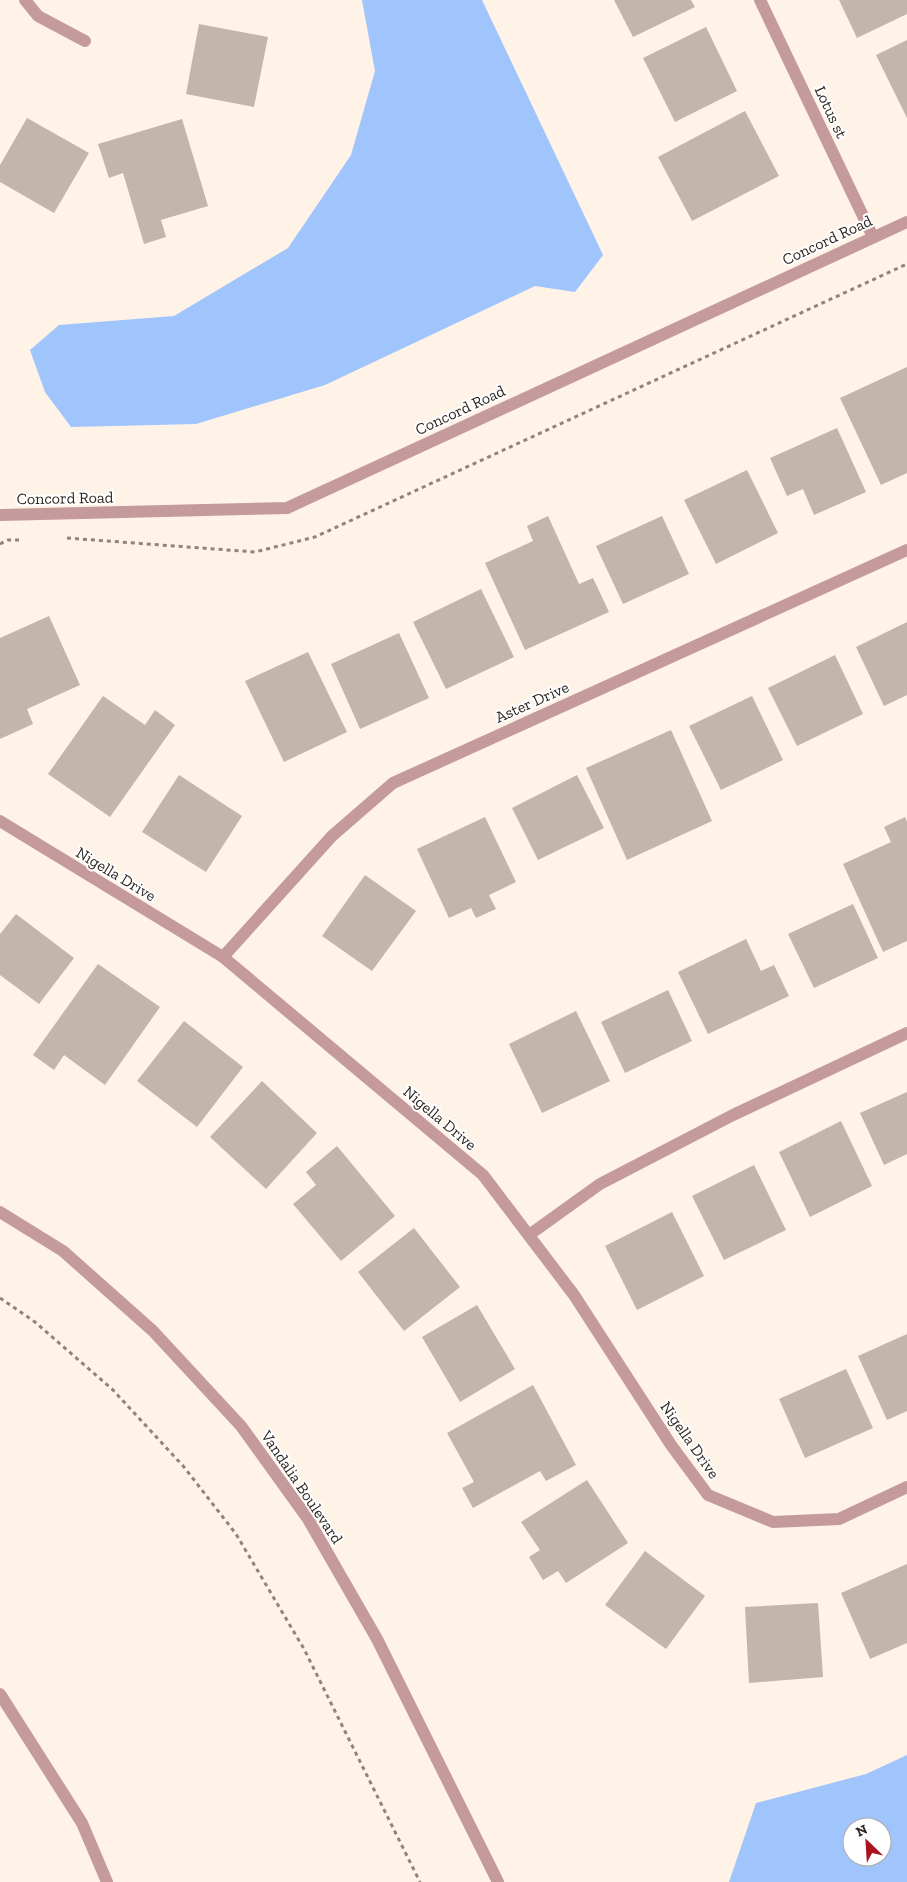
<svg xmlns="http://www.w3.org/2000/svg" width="907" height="1882" font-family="'Zilla Slab',serif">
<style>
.water{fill:#a0c4fc;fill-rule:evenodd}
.building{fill:#c2b6ac}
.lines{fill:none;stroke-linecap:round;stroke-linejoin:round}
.path{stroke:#8d847d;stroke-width:3;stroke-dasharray:4 4;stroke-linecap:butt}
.minor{stroke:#c49a9c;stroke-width:12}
.labels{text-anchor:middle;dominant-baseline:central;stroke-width:4;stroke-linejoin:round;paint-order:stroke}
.street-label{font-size:16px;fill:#2c2723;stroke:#fff}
</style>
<rect width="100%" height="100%" fill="#fff2e7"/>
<!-- water -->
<g class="water">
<polygon points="362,0 482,0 603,255 575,292 535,286 325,385 196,424 71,427 45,392 30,350 59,325 174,316 288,248 351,155 375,71"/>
<path d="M907,1755V1882H729L756,1803L866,1774ZM852,1827H882V1857H852Z"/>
</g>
<!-- building -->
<g class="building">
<polygon points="614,0 691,0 695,7 633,37"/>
<polygon points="839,0 907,0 907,14 857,38"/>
<polygon points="199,24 268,37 254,107 186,94"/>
<polygon points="706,27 737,91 675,122 643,58"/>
<polygon points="907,40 907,118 876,55"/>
<polygon points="745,111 779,176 692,221 658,157"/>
<polygon points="27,118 89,153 54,213 0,182 0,165"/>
<polygon points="182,119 208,206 161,220 166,237 144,244 123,173 109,178 98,144"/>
<polygon points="907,367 907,473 881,485 840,398"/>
<polygon points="837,428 866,492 814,515 803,489 787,496 770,458"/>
<polygon points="747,470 778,533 716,564 684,500"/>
<polygon points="548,516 579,584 593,578 609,612 525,650 485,563 533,541 527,526"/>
<polygon points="662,516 689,574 623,604 596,546"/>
<polygon points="481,589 514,657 446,689 413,622"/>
<polygon points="49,616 80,685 27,709 33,724 0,739 0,638"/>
<polygon points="907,622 907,695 884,706 856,647"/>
<polygon points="399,633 429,698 360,729 331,664"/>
<polygon points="308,652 347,732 284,762 245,681"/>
<polygon points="835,655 863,714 797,746 768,688"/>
<polygon points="103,696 145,725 155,710 175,725 110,817 48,774"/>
<polygon points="752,696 783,760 721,790 689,726"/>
<polygon points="671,730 712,821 627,860 586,768"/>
<polygon points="179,775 242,816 206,872 142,832"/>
<polygon points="577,775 604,828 538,860 512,808"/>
<polygon points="485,817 516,882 489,895 496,909 476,918 471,908 449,918 417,849"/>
<polygon points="905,817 907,822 907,941 883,952 843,864 891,842 884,827"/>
<polygon points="365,875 416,911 372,971 322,936"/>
<polygon points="853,904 878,958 814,988 788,934"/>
<polygon points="16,914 74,958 39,1004 0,975 0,934"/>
<polygon points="746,939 761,971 774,965 789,996 708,1034 678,972"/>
<polygon points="98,964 160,1007 105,1085 64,1055 54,1070 33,1055"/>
<polygon points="668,990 692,1041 625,1073 601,1022"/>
<polygon points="576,1011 610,1081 542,1113 509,1044"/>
<polygon points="184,1021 243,1067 197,1127 137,1081"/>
<polygon points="262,1081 317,1133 266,1189 210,1137"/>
<polygon points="907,1092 907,1154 884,1165 860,1113"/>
<polygon points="841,1121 872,1186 810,1217 779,1152"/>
<polygon points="337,1146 395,1216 341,1261 293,1204 316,1185 306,1172"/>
<polygon points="754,1165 786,1230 724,1260 692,1196"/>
<polygon points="672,1212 704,1276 637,1310 605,1246"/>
<polygon points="414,1228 460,1287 404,1331 358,1272"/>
<polygon points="477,1305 515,1369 460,1402 422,1337"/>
<polygon points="907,1334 907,1411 887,1420 858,1356"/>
<polygon points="846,1369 873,1428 805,1458 779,1399"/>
<polygon points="533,1385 576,1465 546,1481 540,1471 473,1508 462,1488 474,1482 447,1433"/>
<polygon points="587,1480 628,1543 566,1583 558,1571 543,1580 529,1557 540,1550 521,1522"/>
<polygon points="645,1551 705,1596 666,1649 605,1605"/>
<polygon points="907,1564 907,1643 870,1659 841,1593"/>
<polygon points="818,1603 823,1677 749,1683 745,1607"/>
</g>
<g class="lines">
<!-- path -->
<g class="path">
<polyline points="67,538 255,552 315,537 907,264"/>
<polyline points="0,544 8,540 19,540"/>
<polyline points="0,1298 35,1322 113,1390 184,1467 236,1534 304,1649 420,1882"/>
</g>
<!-- minor -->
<g class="minor">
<polyline points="25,0 38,16 85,41"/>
<polyline points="760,0 873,237"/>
<polyline points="0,515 287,508 907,222"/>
<polyline points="0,821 223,957 483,1175 574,1295 671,1445 708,1495 773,1522 839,1519 907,1487"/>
<polyline points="223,957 332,836 393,783 907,550"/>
<polyline points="0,1212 63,1251 153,1331 241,1426 308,1519 377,1639 498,1882"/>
<polyline points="529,1235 600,1184 733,1115 907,1033"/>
<polyline points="0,1694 82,1823 107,1882"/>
</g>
</g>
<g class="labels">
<!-- street labels -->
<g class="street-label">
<text transform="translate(831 112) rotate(65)">Lotus st</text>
<text transform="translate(827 240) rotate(-25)">Concord Road</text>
<text transform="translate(460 410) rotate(-25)">Concord Road</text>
<text transform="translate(65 498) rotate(-1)">Concord Road</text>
<text transform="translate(532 702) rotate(-24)">Aster Drive</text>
<text transform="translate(116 874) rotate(31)">Nigella Drive</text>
<text transform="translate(440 1118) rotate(40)">Nigella Drive</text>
<text transform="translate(690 1440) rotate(55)">Nigella Drive</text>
<text transform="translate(302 1487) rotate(56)">Vandalia Boulevard</text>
</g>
</g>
<!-- north arrow -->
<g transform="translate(867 1842) rotate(335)"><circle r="24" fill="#ffffff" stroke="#aba9a7"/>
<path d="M0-4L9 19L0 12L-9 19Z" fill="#a9141f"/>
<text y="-8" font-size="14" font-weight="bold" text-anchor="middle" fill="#2c2723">N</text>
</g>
</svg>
